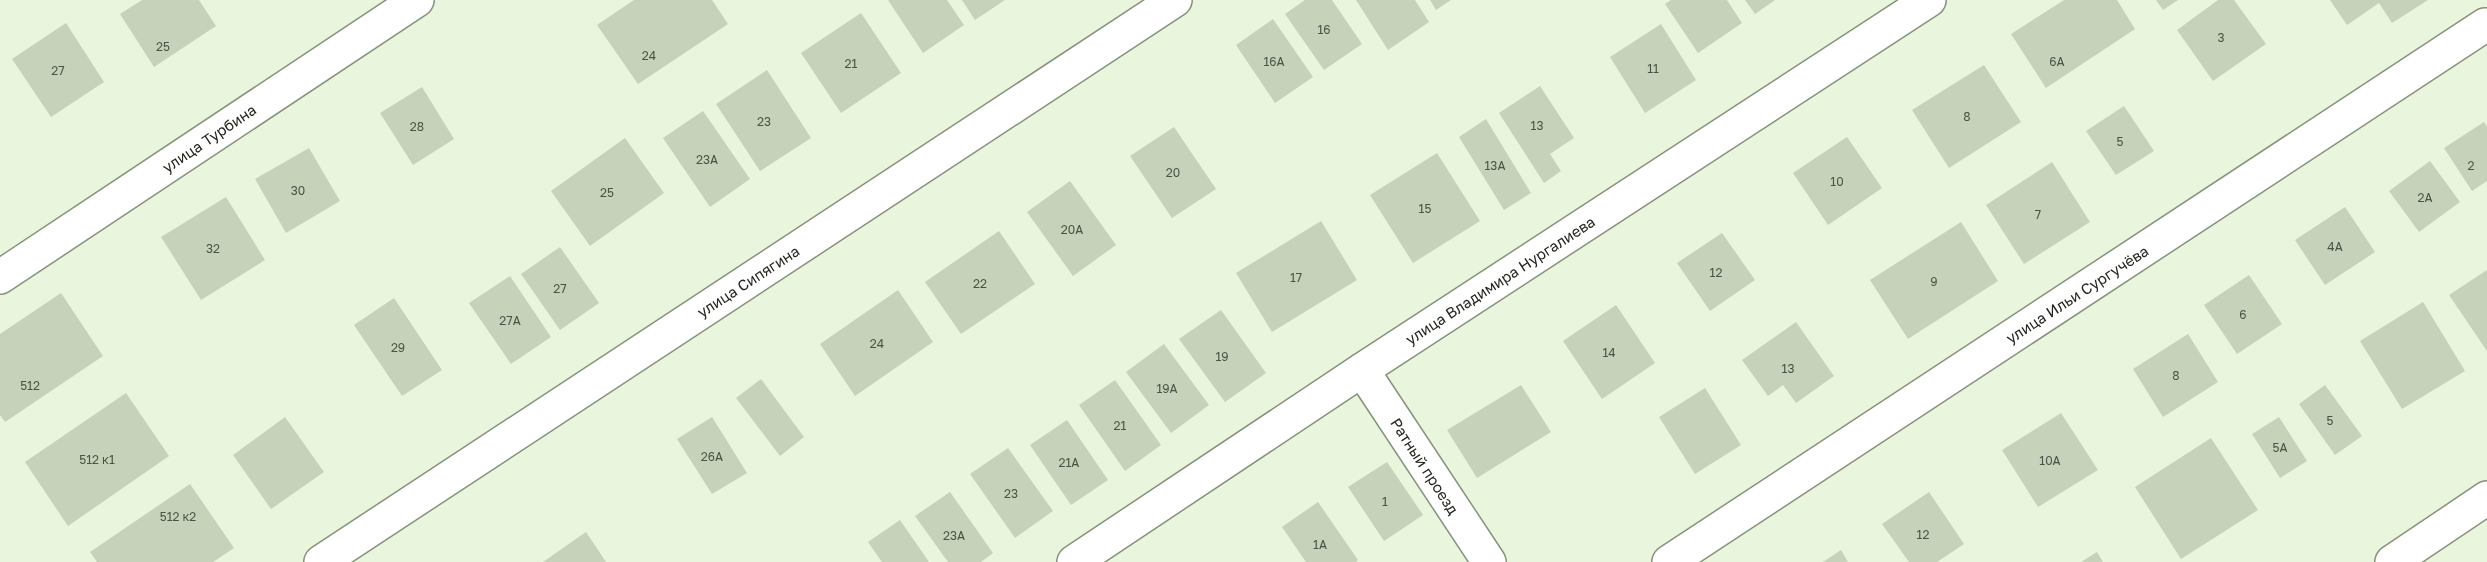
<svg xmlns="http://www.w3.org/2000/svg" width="2487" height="562" font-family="'Golos Text',sans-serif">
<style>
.building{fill:#c7d2ba}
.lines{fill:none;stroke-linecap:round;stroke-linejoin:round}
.street-casing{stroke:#87917c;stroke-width:36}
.street{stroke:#fff;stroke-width:33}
.labels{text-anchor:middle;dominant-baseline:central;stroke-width:6;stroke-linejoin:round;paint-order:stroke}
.number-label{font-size:12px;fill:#4c5245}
.street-label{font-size:15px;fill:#23271e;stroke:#fff}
</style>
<rect width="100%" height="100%" fill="#e9f5dd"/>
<!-- building -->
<g class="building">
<polygon points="142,0 199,0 216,26 154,67 120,14"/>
<polygon points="634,0 712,0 728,24 638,84 597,25"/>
<polygon points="888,0 947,0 964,25 923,53"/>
<polygon points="962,0 1005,0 975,20"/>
<polygon points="1305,0 1332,0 1362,44 1324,70 1285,14"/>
<polygon points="1356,0 1415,0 1429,22 1388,50"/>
<polygon points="1430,0 1451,0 1436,10"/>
<polygon points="1671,0 1727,0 1742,23 1698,53 1665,4"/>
<polygon points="1745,0 1775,0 1755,14"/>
<polygon points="2064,0 2117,0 2135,29 2046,88 2011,34"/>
<polygon points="2156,0 2178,0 2163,10"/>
<polygon points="2218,0 2234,0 2266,44 2213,81 2177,30"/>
<polygon points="2330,0 2428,0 2392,23 2379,3 2347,25"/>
<polygon points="861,13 901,73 841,113 801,53"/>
<polygon points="1273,19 1313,77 1275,103 1236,45"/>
<polygon points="66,23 104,82 51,117 12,59"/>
<polygon points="1661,24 1696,80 1645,113 1610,57"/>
<polygon points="1984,65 2021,122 1949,168 1912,110"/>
<polygon points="767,70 811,138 760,171 716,104"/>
<polygon points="1540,86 1574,138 1550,154 1561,171 1544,183 1499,113"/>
<polygon points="422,87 454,139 413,165 380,113"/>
<polygon points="2124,106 2154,151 2116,175 2086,131"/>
<polygon points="703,111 750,179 710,207 663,138"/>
<polygon points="1486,119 1531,193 1504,210 1459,137"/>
<polygon points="2484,122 2487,127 2487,181 2472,191 2444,148"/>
<polygon points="1174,127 1216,189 1172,218 1130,156"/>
<polygon points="1847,137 1882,188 1828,225 1793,173"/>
<polygon points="625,138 664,193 590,246 551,191"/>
<polygon points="309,148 340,201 286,233 255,179"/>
<polygon points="1437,153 1480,221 1413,263 1370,195"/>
<polygon points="2430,161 2460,202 2419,232 2389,191"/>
<polygon points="2052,162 2090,222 2024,264 1986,205"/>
<polygon points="1070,181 1116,245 1073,276 1027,212"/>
<polygon points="226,197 265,260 201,300 161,237"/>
<polygon points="2345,207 2375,252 2325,285 2295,240"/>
<polygon points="1321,221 1357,280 1272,332 1236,273"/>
<polygon points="1961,222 1998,281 1908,339 1870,280"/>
<polygon points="999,231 1035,284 961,334 925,282"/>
<polygon points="1722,233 1755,280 1710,311 1677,263"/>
<polygon points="560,247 599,303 560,330 521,274"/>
<polygon points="2487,270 2487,351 2449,295"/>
<polygon points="2249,275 2282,324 2237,354 2204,305"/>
<polygon points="510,276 551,337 511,364 469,303"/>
<polygon points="898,290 933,342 855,396 820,344"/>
<polygon points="61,293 103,356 5,422 0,415 0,334"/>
<polygon points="394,298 442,370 402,396 354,325"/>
<polygon points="2423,302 2465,371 2402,409 2360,341"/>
<polygon points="1616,305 1655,363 1602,399 1563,341"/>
<polygon points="1221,310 1266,373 1225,402 1179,339"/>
<polygon points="1796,322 1834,376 1796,403 1783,385 1768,396 1742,360"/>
<polygon points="2188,334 2218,382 2163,417 2133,369"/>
<polygon points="1164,344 1209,405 1171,433 1126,372"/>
<polygon points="761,379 804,437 780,456 736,398"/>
<polygon points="1115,380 1161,445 1125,471 1079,405"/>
<polygon points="1521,385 1551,432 1477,478 1447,430"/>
<polygon points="2325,385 2362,436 2335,455 2299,404"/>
<polygon points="1705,388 1741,445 1695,474 1659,417"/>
<polygon points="126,393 169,456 68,526 25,462"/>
<polygon points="2061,413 2098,470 2038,507 2002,450"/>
<polygon points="285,417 324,472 271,509 233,455"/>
<polygon points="712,417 747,473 712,494 677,439"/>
<polygon points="2279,417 2307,461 2280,478 2252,434"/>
<polygon points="1067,420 1108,480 1071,505 1030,445"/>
<polygon points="2211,438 2258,510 2181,559 2135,487"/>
<polygon points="1008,448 1053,511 1015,538 970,474"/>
<polygon points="1387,462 1423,515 1384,541 1348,487"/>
<polygon points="190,484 234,548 213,562 97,562 90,552"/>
<polygon points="950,492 993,553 981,562 948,562 915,516"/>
<polygon points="1929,492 1964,544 1937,562 1909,562 1882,524"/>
<polygon points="1318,502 1358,560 1356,562 1306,562 1282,527"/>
<polygon points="900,520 929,562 882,562 868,542"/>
<polygon points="586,532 606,562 543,562"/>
<polygon points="1841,550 1848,562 1823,562"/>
<polygon points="2097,552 2103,562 2081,562"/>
</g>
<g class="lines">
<!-- street casing -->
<g class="street-casing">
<g id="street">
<polyline points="0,277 417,0"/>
<polyline points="1362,370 1489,562"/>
<polyline points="321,562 1175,0"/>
<polyline points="1074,562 1362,370 1929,0"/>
<polyline points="1669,562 2485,25"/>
<polyline points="2392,562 2487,498"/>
</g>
</g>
<!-- street -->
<use href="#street" class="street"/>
</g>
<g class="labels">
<!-- number labels -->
<g class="number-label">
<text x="1324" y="29">16</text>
<text x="2221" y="37">3</text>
<text x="163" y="46">25</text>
<text x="649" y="55">24</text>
<text x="1274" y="61">16А</text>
<text x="2057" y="61">6А</text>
<text x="851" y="63">21</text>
<text x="1653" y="68">11</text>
<text x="58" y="70">27</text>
<text x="1967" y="116">8</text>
<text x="764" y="121">23</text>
<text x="1537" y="125">13</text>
<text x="417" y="126">28</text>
<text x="2120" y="141">5</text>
<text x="707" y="159">23А</text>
<text x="1495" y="165">13А</text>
<text x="2471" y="165">2</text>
<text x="1173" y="172">20</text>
<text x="1837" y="181">10</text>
<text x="298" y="190">30</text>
<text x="607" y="192">25</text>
<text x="2425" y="197">2А</text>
<text x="1425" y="208">15</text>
<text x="2038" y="214">7</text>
<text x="1072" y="229">20А</text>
<text x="2335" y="246">4А</text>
<text x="213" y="248">32</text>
<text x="1716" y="272">12</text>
<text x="1296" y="277">17</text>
<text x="1934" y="281">9</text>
<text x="980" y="283">22</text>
<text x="560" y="288">27</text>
<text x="2243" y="314">6</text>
<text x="510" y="320">27А</text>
<text x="877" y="343">24</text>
<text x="398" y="347">29</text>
<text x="1609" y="352">14</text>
<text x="1222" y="356">19</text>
<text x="1788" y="368">13</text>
<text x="2176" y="375">8</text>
<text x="30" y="385">512</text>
<text x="1167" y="388">19А</text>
<text x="2330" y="420">5</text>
<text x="1120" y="425">21</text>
<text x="2280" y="447">5А</text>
<text x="712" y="456">26А</text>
<text x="97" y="459">512 к1</text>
<text x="2050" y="460">10А</text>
<text x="1069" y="462">21А</text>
<text x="1011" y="493">23</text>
<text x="1385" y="501">1</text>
<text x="178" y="516">512 к2</text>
<text x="1923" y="534">12</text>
<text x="954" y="535">23А</text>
<text x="1320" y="544">1А</text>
</g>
<!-- street labels -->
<g class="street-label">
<text transform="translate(209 138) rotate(-34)">улица Турбина</text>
<text transform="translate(1500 280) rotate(-33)">улица Владимира Нургалиева</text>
<text transform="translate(748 281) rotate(-33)">улица Сипягина</text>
<text transform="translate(2077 294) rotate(-33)">улица Ильи Сургучёва</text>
<text transform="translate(1425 466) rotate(57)">Ратный проезд</text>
</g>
</g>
</svg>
